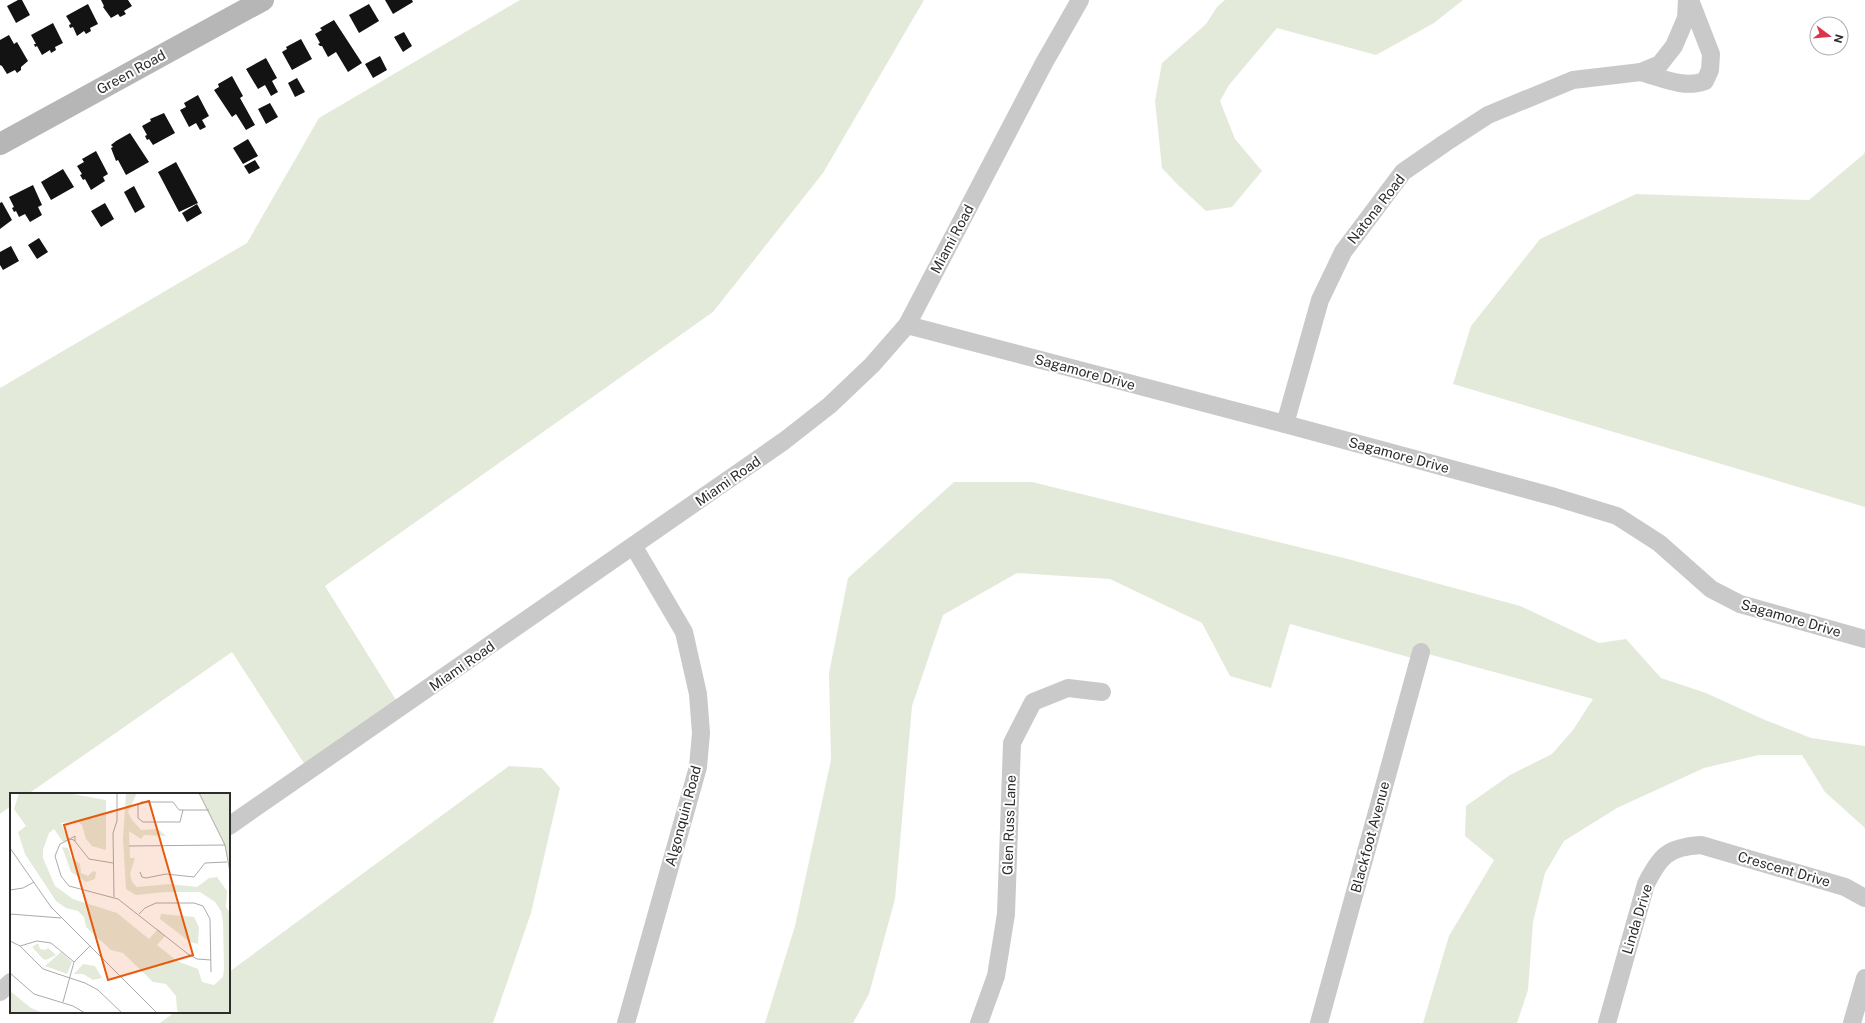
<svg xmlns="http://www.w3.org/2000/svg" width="1865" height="1023" font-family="'Public Sans',sans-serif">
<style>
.green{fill:#e4eada}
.building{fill:#131313}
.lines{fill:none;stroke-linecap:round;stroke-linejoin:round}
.minor{stroke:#c9c9c9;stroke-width:18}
.secondary{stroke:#b6b6b6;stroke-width:22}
.labels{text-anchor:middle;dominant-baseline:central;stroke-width:4;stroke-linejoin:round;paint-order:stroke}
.street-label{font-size:14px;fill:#2c2c2c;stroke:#fff}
.inset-road{fill:none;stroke:#ababab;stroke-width:1}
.view{fill:#e8590c;fill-opacity:0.15;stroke:#e8590c;stroke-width:2}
.inset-edge{fill:none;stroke:#2c2c2c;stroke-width:2}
</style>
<rect width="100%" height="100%" fill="#fff"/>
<!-- green -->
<g class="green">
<polygon points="520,0 924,0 823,173 713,312 325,586 401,708 309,771 232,652 28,794 11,794 11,806 0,814 0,388 247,243 319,118"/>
<polygon points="1225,0 1463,0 1434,23 1376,55 1277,28 1229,85 1220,101 1235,139 1262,171 1232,207 1206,211 1178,185 1162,168 1155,101 1162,63 1206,24 1217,7"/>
<polygon points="1865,151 1865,507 1453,384 1471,326 1540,239 1636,194 1809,200 1864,154"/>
<polygon points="954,482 1032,482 1348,559 1520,606 1599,643 1626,639 1661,678 1706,693 1765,720 1811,738 1865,746 1865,828 1825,792 1802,755 1759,755 1704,768 1617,808 1564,841 1545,873 1533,922 1528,990 1517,1023 1423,1023 1449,936 1494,860 1465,836 1466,806 1510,775 1552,754 1573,730 1593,699 1421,652 1419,660 1290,624 1271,688 1230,676 1202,623 1110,579 1017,573 943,615 912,706 895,899 869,994 853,1023 765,1023 795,926 831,760 829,673 848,578"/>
<polygon points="509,766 542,768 560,788 531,913 493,1023 160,1023 175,1012 229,1012 229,972"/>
</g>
<!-- building -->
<g class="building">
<polygon points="18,0 22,0 30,15 16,23 7,6"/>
<polygon points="101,0 128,0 132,6 124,11 126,14 120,17 118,14 111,18 103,7 104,6"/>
<polygon points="385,0 412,0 413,2 393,14"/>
<polygon points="88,4 98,24 90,28 91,31 86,34 84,31 77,36 73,27 70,28 69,25 71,24 66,16"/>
<polygon points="369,4 379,21 359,33 349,15"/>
<polygon points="334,20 362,63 348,72 336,52 328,57 322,46 320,46 318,44 320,43 315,34 322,30 320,28"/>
<polygon points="53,23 63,43 55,47 56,50 51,53 50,50 42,55 37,46 35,47 34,44 36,44 31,35"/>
<polygon points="404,32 412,46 403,52 394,37"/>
<polygon points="9,35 14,44 17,42 28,61 21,67 21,70 17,73 15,70 7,74 2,66 0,65 0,40"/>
<polygon points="301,39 312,59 292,70 282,52 287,49 286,47"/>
<polygon points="380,56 387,70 373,78 365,64"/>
<polygon points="266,58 277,78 272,81 278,92 271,96 265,85 258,89 246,69"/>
<polygon points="232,76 243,96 240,98 255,125 246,130 236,114 232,117 214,90 219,87 218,84"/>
<polygon points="297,78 305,92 295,97 288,83"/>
<polygon points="198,95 209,116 202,120 206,127 200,130 196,123 189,127 180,110 186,107 184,103"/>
<polygon points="270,103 278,117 266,124 258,109"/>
<polygon points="164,113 175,133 153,145 149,139 147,140 145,136 147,135 142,126 151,121 150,119"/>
<polygon points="130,133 149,162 126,175 118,160 116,161 111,148 113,147 111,145 116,141"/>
<polygon points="248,139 258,156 243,164 233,148"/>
<polygon points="96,151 108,174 103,177 105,181 91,190 85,179 83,180 80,175 82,174 77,166 84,162 82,159"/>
<polygon points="255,160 260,168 249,174 244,166"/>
<polygon points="176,162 198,203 179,212 158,172"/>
<polygon points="63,169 74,187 51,200 41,182"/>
<polygon points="33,185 42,205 38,207 42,215 30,222 25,214 19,217 16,211 14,212 12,208 14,207 9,197"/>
<polygon points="134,186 145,207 135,213 124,192"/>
<polygon points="2,202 12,220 0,229 0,203"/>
<polygon points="105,203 114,219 101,227 91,211"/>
<polygon points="197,204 202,213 187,222 182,213"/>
<polygon points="39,238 48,252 37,259 28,245"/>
<polygon points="11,246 19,261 3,270 0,265 0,252"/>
</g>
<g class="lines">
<!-- minor -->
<g class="minor">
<path d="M1641,72C1662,78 1684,89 1705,81L1710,70L1711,54L1690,0"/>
<polyline points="907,325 1285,424 1555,497 1617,516 1659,543 1711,589 1740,604 1865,639"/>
<polyline points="1285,424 1320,300 1343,252 1403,172 1445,143 1488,115 1573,80 1641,72 1660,64 1674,46 1686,18 1687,0"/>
<polyline points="229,826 784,441 830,405 872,365 907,325 1044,63 1080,0"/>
<polyline points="0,992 11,982"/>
<polyline points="626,1023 698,767 701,733 698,694 684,632 634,547"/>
<polyline points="979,1023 996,976 1006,914 1012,743 1033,702 1068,688 1102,692"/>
<polyline points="1319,1023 1421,652"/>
<path d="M1607,1023L1646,884C1660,856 1668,847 1701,845L1845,887L1865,898"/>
<polyline points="1852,1023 1865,978"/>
</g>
<!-- secondary -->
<polyline class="secondary" points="0,144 263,0"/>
</g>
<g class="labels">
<!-- street labels -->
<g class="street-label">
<text transform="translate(131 72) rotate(-29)">Green Road</text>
<text transform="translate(1376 209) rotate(-52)">Natona Road</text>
<text transform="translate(952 239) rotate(-62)">Miami Road</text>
<text transform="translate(1085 372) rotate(15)">Sagamore Drive</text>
<text transform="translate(1399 455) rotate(15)">Sagamore Drive</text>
<text transform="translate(728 481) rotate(-35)">Miami Road</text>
<text transform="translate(1791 618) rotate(16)">Sagamore Drive</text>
<text transform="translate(462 666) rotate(-35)">Miami Road</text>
<text transform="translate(683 816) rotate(-75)">Algonquin Road</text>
<text transform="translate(1009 825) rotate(-88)">Glen Russ Lane</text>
<text transform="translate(1370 837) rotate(-75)">Blackfoot Avenue</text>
<text transform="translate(1784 869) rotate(16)">Crescent Drive</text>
<text transform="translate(1637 919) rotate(-73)">Linda Drive</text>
</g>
</g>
<!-- overview -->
<g transform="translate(10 793)">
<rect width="220" height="220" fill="#fff"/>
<path d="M9,0H57L96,7V57L82,53L76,46L72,32L67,28L51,30L58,47L53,49L44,36L39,40L33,57V65L45,93L63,106L107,120L139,146L148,136L155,143L147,152L167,168L188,176L192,189L204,192L213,184L214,175L213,129L211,118L205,109L190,99H156L126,102L116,96L113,46L116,0H127L118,19L122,27L131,37L148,36L156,43L134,42L131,46L119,38L120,65H125L120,81L122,89L127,94L160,91L187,94L199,85L207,84L217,98L216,114L220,120V220H170L167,217L166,203L156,191L143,189L113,160L101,157L76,134L74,124L68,118L56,115L46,108L15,61L8,39L16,33L4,16ZM189,0H220V79L215,53ZM52,54L58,55L61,64L70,71L71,80L78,83L83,78L86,79L85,86L76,89L61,79ZM151,121L184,124L189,134L188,151L180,149L150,126ZM28,150L30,156L35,157L38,155L46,162L36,167L33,166L22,154ZM51,159L62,169L57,181L35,173ZM73,171L85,173L92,185L83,187L73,181H64ZM0,198L21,215L33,220H0Z" fill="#e4eada"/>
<path class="inset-road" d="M189,0L215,52L220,79M173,17L170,29H133L128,25V12L131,9H163L169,17H199M58,47L65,43V48M119,53L215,52M0,55L41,114L147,220M103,70L79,66L64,47L60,46L50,51L45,63L51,83L59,93L108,106L178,161L187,166L201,167M130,79L132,84L136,85L156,81L184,84L195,70L217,69M0,97L13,95L24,89M104,104L103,40L107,28V0M0,121L51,125M129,121L135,115L146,110H184L193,113L200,126L201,179M0,148L10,153L33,176L75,190L88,197L112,220M10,153L27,148L41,150L64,169M0,180L24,201L63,213L75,220M53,209L64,169L80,153"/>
<path class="view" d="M139,8L183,162L98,187L54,32Z"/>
<rect width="220" height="220" class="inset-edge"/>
</g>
<!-- north arrow -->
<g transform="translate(1829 36) rotate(106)"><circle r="19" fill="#ffffff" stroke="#ababab"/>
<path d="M0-3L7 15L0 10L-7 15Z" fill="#dd354c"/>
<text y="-6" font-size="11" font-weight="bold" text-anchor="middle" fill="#2c2c2c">N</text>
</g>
</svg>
